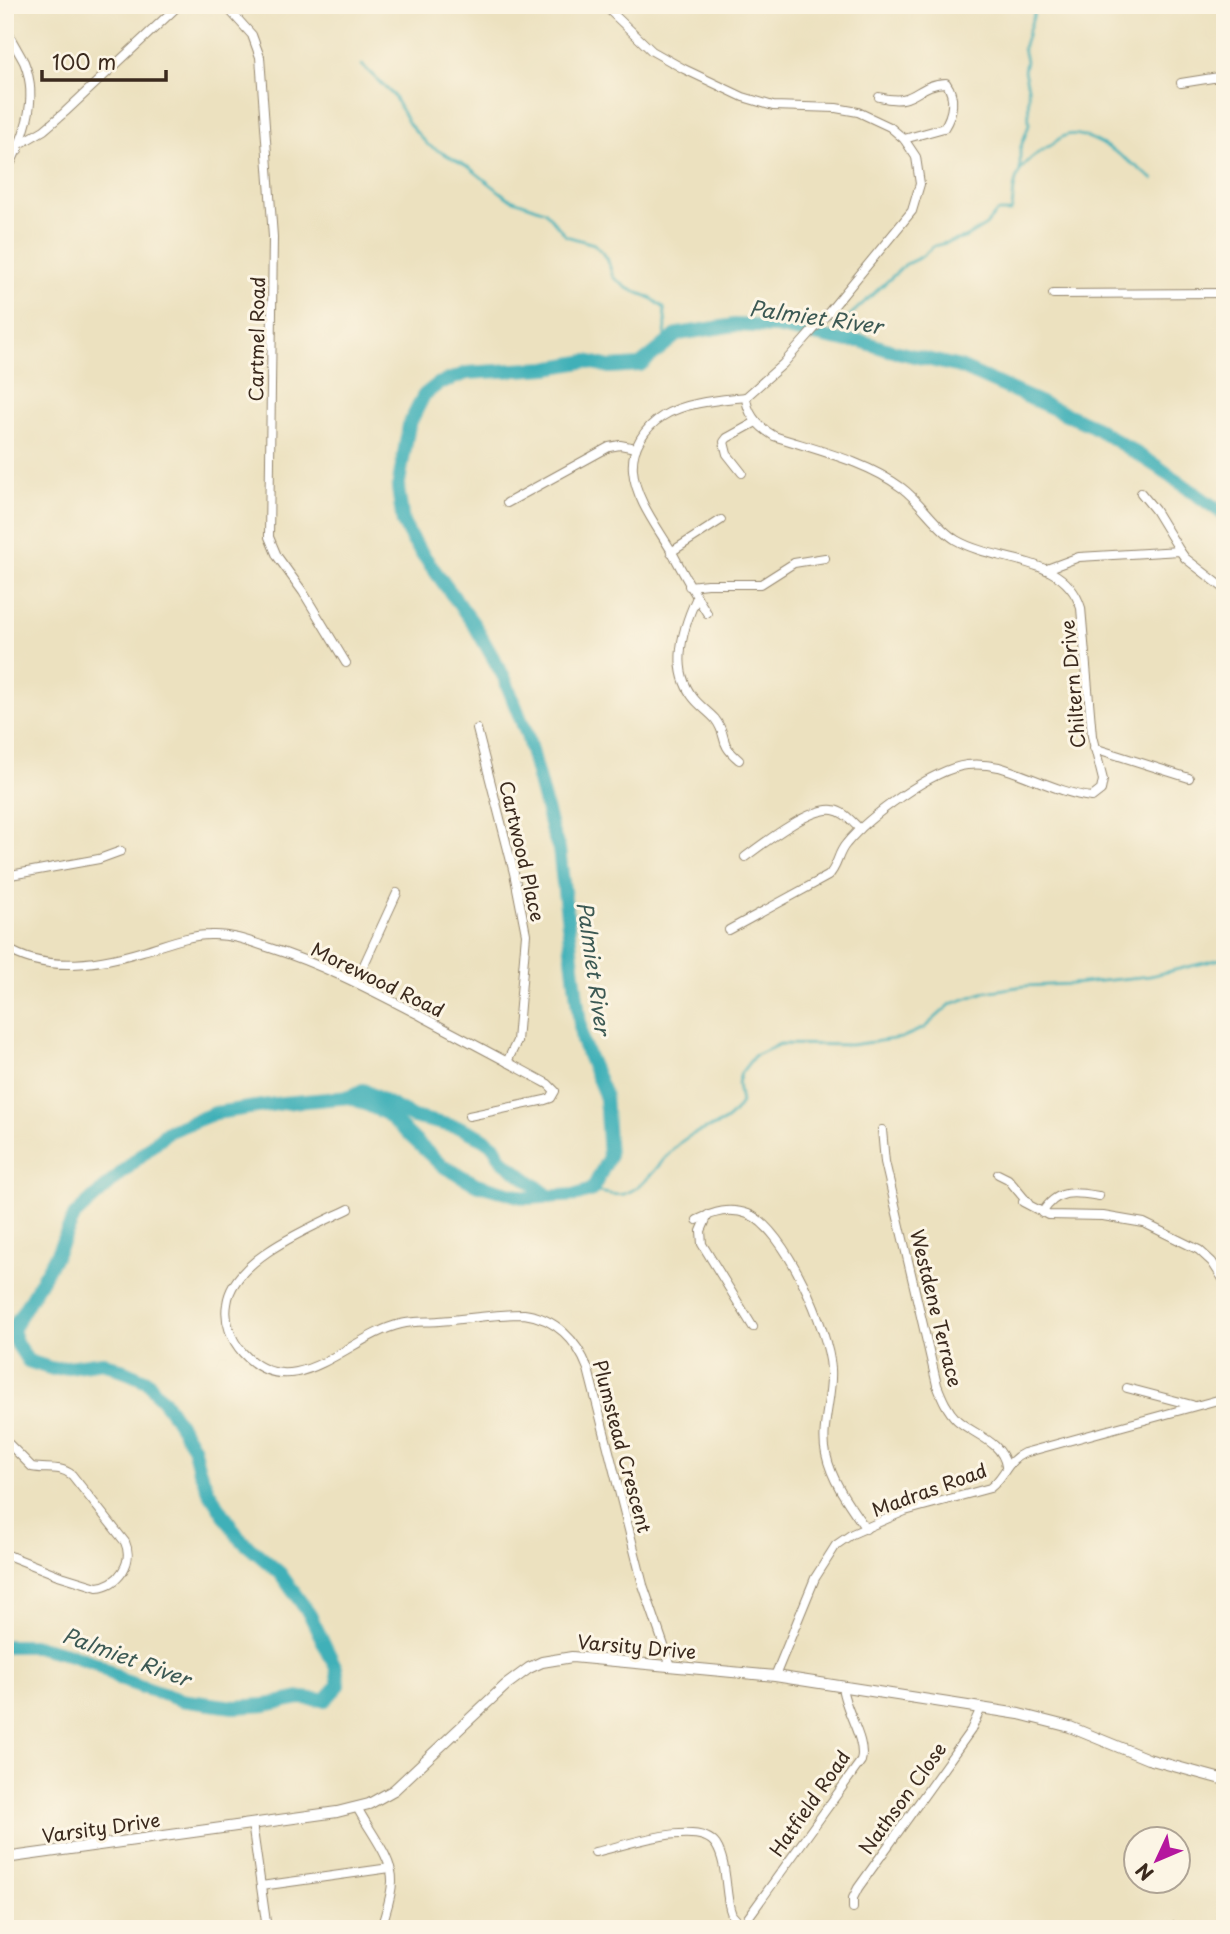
<svg xmlns="http://www.w3.org/2000/svg" width="1230" height="1934" font-family="'Playpen Sans',sans-serif">
<style>
.lines{fill:none;stroke-linecap:round;stroke-linejoin:round}
.stream{stroke:#3fb0b8;stroke-width:2.5}
.river{stroke:#3fb0b8;stroke-width:14}
.minor-casing{stroke:#94866e;stroke-width:10}
.tertiary-casing{stroke:#94866e;stroke-width:12}
.minor{stroke:#fff;stroke-width:8}
.tertiary{stroke:#fff;stroke-width:10}
.labels{text-anchor:middle;dominant-baseline:central;stroke-width:6;stroke-linejoin:round;paint-order:stroke}
.street-label{font-size:19px;fill:#3b2a1e;stroke:#fcf5e5}
.water-label{font-size:21px;font-style:italic;fill:#3c5954;stroke:#fcf5e5}
</style>
<rect width="100%" height="100%" fill="#fcf5e5"/>
<filter id="ink" filterUnits="userSpaceOnUse"><feTurbulence type="fractalNoise" baseFrequency=".0143" numOctaves="2"/><feDisplacementMap in="SourceGraphic" scale="14" xChannelSelector="R" yChannelSelector="G"/><feConvolveMatrix kernelMatrix="1 2 1 2 8 2 1 2 1" color-interpolation-filters="sRGB"/></filter>
<filter id="wash" filterUnits="userSpaceOnUse"><feTurbulence type="fractalNoise" baseFrequency=".00686" numOctaves="4" result="noise"/><feDisplacementMap in="SourceGraphic" scale="28" xChannelSelector="R" yChannelSelector="G"/><feGaussianBlur stdDeviation="1.57" result="paint"/><feColorMatrix in="noise" values="0 0 0 0 0 0 0 0 0 0 0 0 0 0 0 0 0 1.4 0 .05"/><feComposite in="paint" operator="in"/></filter>
<g filter="url(#wash)">
<rect width="100%" height="100%" fill="#ece1bf"/>
<g class="lines">
<!-- stream -->
<g class="stream">
<polyline points="362,65 393,95 409,124 428,145 470,168 508,198 545,211 566,236 594,244 607,258 613,277 627,288 651,298 664,308 666,327 663,346"/>
<polyline points="1020,171 1020,149 1029,125 1028,87 1024,71 1026,61 1023,48 1037,5"/>
<path d="M823,324L845,320L906,264L921,257L934,246L965,238L986,225L997,212H1011C1015,198 1011,190 1018,175C1024,162 1037,153 1049,146C1055,143 1061,136 1067,135C1090,129 1135,166 1153,179"/>
<polyline points="778,328 788,321 817,324"/>
<path d="M592,1190C601,1192 615,1197 624,1194C652,1185 663,1152 688,1137C711,1123 724,1131 741,1103L738,1083L741,1073L754,1056L780,1044L851,1045L901,1038L924,1028L951,1004L985,992L1024,986L1072,984L1150,976L1225,958"/>
</g>
<!-- river -->
<g class="river">
<polyline points="350,1097 363,1090 413,1117 461,1128 481,1137 494,1146 502,1160 550,1197"/>
<polyline points="5,1646 35,1646 71,1655 95,1663 122,1680 180,1700 234,1707 266,1705 300,1698 325,1700 339,1685 336,1668 310,1615 280,1573 239,1538 208,1490 198,1466 193,1446 168,1407 147,1381 103,1362 53,1369 28,1361 17,1344 12,1330 56,1255 75,1215 167,1132 215,1113 283,1103 350,1097 387,1114 441,1165 476,1184 526,1198 577,1195 592,1190 609,1157 605,1095 582,1041 559,849 552,831 527,735 504,677 475,626 413,541 403,523 398,488 409,425 424,395 438,384 467,373 547,368 587,361 609,367 640,365 678,334 735,325 775,327 844,341 861,341 889,350 960,367 1093,426 1158,467 1225,515"/>
</g>
</g>
</g>
<g filter="url(#ink)">
<g class="lines">
<!-- minor casing -->
<g class="minor-casing">
<g id="minor">
<polyline points="225,5 252,35 260,57 273,237 269,537 277,556 303,592 346,663"/>
<polyline points="604,5 652,51 684,69 743,97 773,106 836,108 858,112 890,127 904,139 916,157 920,184 912,211 829,312 783,364 746,397"/>
<path d="M5,28C11,39 18,51 24,62C40,100 23,141 5,174"/>
<polyline points="1181,83 1225,76"/>
<path d="M879,97C918,107 914,84 946,83C956,97 953,114 944,128L904,139"/>
<polyline points="5,143 18,150"/>
<polyline points="20,144 44,130 65,112 179,5"/>
<polyline points="1053,294 1225,293"/>
<polyline points="742,473 727,454 724,442 727,438 756,422"/>
<polyline points="1141,493 1155,510 1180,551"/>
<polyline points="507,503 609,447 620,445 636,448"/>
<polyline points="671,552 721,520"/>
<polyline points="1047,569 1079,557 1180,551 1185,558 1225,589"/>
<polyline points="689,586 707,584 761,584 794,563 825,558"/>
<path d="M697,597C683,627 670,667 692,696C698,705 708,711 715,719C729,737 717,742 739,760"/>
<path d="M707,613C694,593 683,573 672,552C658,528 635,499 633,470C631,448 645,427 663,416C686,402 720,400 746,397"/>
<polyline points="477,729 514,873 526,934 517,1041 507,1062"/>
<polyline points="1094,748 1189,778"/>
<path d="M745,857C764,843 810,807 833,810C844,811 852,822 860,829"/>
<polyline points="5,876 99,859 121,851"/>
<path d="M729,930L828,876C838,867 837,854 846,844C868,817 933,769 967,765C977,764 989,765 999,767C1030,776 1060,793 1092,797L1101,790L1103,780L1092,736L1081,608C1064,554 997,564 956,540C935,527 922,503 902,488C866,461 816,450 774,436C759,427 747,415 746,397"/>
<path d="M5,947C45,974 100,964 143,951C165,945 187,935 210,935C230,934 249,941 267,947C322,964 371,990 421,1016C464,1039 506,1061 548,1084L555,1091L551,1098L545,1100L469,1116"/>
<polyline points="356,982 397,893"/>
<path d="M882,1130L885,1162L937,1385C942,1398 947,1410 957,1420C974,1435 1002,1441 1006,1466"/>
<polyline points="998,1174 1008,1179 1028,1203"/>
<polyline points="1023,1202 1048,1215 1103,1216 1144,1223 1199,1250 1212,1262 1225,1282"/>
<path d="M349,1209C312,1227 232,1259 227,1304C224,1321 231,1340 243,1353C294,1408 349,1335 401,1324C414,1321 426,1322 439,1321C467,1319 495,1314 524,1314C555,1318 577,1340 588,1369L643,1585L671,1666"/>
<path d="M1042,1213C1057,1188 1075,1192 1099,1196"/>
<polyline points="708,1215 701,1231 702,1244 753,1327"/>
<path d="M697,1220C714,1212 730,1207 748,1214C785,1228 829,1331 831,1369C833,1397 820,1427 826,1454C832,1482 850,1506 866,1529"/>
<polyline points="1127,1388 1192,1405"/>
<path d="M5,1440L32,1467C47,1470 59,1465 72,1475L125,1542C134,1562 119,1585 97,1587L58,1575L5,1554"/>
<path d="M775,1676L815,1578L836,1545L852,1534L905,1511L990,1488C1005,1477 1006,1461 1024,1453L1225,1398"/>
<path d="M357,1807C367,1828 393,1858 392,1881C392,1897 385,1913 381,1929"/>
<polyline points="252,1823 267,1929"/>
<path d="M595,1852C621,1847 699,1818 716,1845C727,1862 725,1890 730,1909L732,1915L742,1926"/>
<polyline points="261,1886 390,1868"/>
<polyline points="853,1908 853,1898 858,1888 971,1730 981,1708"/>
<polyline points="1175,1926 1178,1929"/>
<path d="M740,1929L861,1761C867,1740 844,1710 842,1686"/>
</g>
</g>
<!-- tertiary casing -->
<g class="tertiary-casing">
<polyline id="tertiary" points="5,1858 337,1812 369,1804 394,1790 506,1685 529,1668 542,1662 572,1657 775,1676 1019,1714 1070,1727 1148,1759 1225,1780"/>
</g>
<!-- minor -->
<use href="#minor" class="minor"/>
<!-- tertiary -->
<use href="#tertiary" class="tertiary"/>
</g>
</g>
<g class="labels">
<!-- street labels -->
<g class="street-label">
<text transform="translate(256 339) rotate(-89)">Cartmel Road</text>
<text transform="translate(1072 684) rotate(-95)">Chiltern Drive</text>
<text transform="translate(523 851) rotate(77)">Cartwood Place</text>
<text transform="translate(378 979) rotate(26)">Morewood Road</text>
<text transform="translate(937 1308) rotate(76)">Westdene Terrace</text>
<text transform="translate(623 1446) rotate(75)">Plumstead Crescent</text>
<text transform="translate(929 1489) rotate(-20)">Madras Road</text>
<text transform="translate(637 1646) rotate(5)">Varsity Drive</text>
<text transform="translate(902 1798) rotate(-54)">Nathson Close</text>
<text transform="translate(809 1803) rotate(-55)">Hatfield Road</text>
<text transform="translate(101 1827) rotate(-8)">Varsity Drive</text>
</g>
<!-- water labels -->
<g class="water-label">
<text transform="translate(816 316) rotate(8)">Palmiet River</text>
<text transform="translate(595 968) rotate(82)">Palmiet River</text>
<text transform="translate(127 1656) rotate(20)">Palmiet River</text>
</g>
</g>
<!-- margin -->
<rect width="1230" height="1934" fill="none" stroke="#fcf5e5" stroke-width="28"/>
<!-- north arrow -->
<g transform="translate(1157 1860) rotate(226)"><circle r="33" fill="#fcf5e5" stroke="#afa495" stroke-width="2"/>
<path d="M0-5L12 26L0 18L-12 26Z" fill="#b5179e"/>
<text y="-10" font-size="19" font-weight="bold" text-anchor="middle" fill="#3b2a1e">N</text>
</g>
<!-- scale -->
<path d="M42 70v10h124v-10" fill="none" stroke="#3b2a1e" stroke-width="3.5"/>
<text x="52" y="70" font-size="21" fill="#3b2a1e" stroke="#fcf5e5" stroke-width="5" paint-order="stroke">100 m</text>
</svg>
